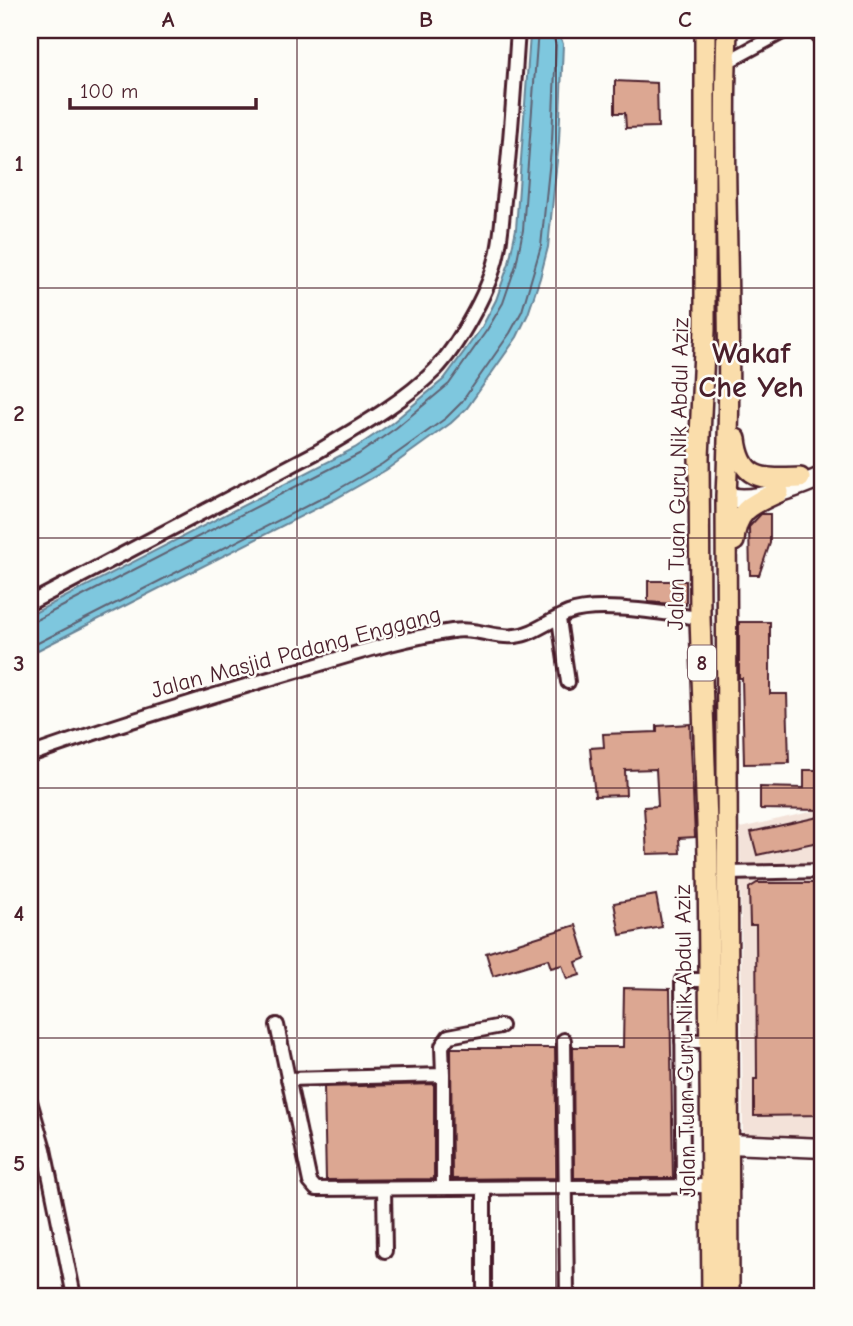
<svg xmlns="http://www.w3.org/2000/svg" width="853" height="1326" font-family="'Comic Neue',sans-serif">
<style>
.built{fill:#f3e2d9}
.water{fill:#7ec7de;stroke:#698496;stroke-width:2}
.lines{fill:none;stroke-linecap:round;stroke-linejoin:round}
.shore{stroke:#5f6273;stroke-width:2}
.building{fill:#dca792;stroke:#4a1f2b;stroke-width:2}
.street-casing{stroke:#4a1f2b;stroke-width:18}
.secondary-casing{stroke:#4a1f2b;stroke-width:23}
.primary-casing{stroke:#4a1f2b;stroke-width:24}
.street{stroke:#fdfcf7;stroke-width:12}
.secondary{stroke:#fdfcf7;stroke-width:18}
.primary{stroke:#faddab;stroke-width:19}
.grid{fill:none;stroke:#4a1f2b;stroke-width:2;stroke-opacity:0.55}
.labels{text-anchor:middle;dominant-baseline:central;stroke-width:5;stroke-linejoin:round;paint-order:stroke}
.shield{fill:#fdfcf7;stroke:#806168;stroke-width:2}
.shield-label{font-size:21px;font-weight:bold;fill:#4a1f2b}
.street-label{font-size:23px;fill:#4a1f2b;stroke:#fdfcf7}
.district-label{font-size:30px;font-weight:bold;fill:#4a1f2b;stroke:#fdfcf7}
.neatline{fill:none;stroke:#4a1f2b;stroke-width:2.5}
.grid-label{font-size:23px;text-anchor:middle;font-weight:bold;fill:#4a1f2b}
</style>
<rect width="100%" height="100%" fill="#fdfcf7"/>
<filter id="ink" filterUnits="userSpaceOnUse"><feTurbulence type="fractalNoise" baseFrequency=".0143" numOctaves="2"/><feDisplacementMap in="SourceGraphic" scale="14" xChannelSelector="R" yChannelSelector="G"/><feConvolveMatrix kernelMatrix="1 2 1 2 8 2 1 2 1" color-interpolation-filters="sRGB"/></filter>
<g filter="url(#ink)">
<!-- built -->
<polygon class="built" points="823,809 823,1147 743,1145 740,828"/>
<!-- water -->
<polygon class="water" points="532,30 558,31 563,44 559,141 548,247 540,278 528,314 517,337 467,408 451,423 386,470 335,499 30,654 30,615 355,448 392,423 444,379 482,327 496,300 509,263 516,229 530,35"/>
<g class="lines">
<!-- shore -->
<g class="shore">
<polyline points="30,620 36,620 359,454 396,428 449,384 487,330 503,303 516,265 523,230 538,30"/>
<polyline points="30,647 332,493 382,464 446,418 461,403 510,333 522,311 541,246 552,140 556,45 551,30"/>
</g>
</g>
<!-- building -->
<g class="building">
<polygon points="615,81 657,83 658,127 626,128 625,113 615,113"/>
<polygon points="761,514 770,514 770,543 759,575 750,575 749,527"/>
<polygon points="648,581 686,581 686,605 648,602"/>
<polygon points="739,622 770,622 770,694 787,694 789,763 744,764 742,678 739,678"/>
<polygon points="690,724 695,837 679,838 680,853 647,854 644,807 658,806 656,769 625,770 626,795 595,796 590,748 604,747 603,734 657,732 657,726"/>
<polygon points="804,770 823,770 823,810 760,809 760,787 804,788"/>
<polygon points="823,816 823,841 757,855 751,832"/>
<polygon points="757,883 823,883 823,1115 754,1116 754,1079 757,1079 756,925 750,925 749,888"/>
<polygon points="656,895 662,927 620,935 614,903"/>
<polygon points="576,925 586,958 576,962 580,975 567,979 562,965 551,968 548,959 493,976 486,953"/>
<polygon points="624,988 670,989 673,1178 574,1178 573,1047 623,1047"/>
<polygon points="451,1048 555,1048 557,1178 452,1179"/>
<polygon points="434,1084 434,1179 326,1180 324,1087"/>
</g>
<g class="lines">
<!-- street casing -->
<g class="street-casing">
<g id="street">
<polyline points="814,30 823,43"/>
<polyline points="725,63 786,30"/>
<path d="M30,603L317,452C357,428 402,403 435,370C457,347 487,294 495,263C501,244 502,221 504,200C511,143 514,87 518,30"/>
<polyline points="559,619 568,682"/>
<path d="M30,755C117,724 204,698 293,672C345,657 398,639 452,631C476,627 495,639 515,636C534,634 550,620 568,613C598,601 667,614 700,618"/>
<polyline points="728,873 823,871"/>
<polyline points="277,1025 310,1182 316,1189 711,1186"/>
<polyline points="564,1040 567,1296"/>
<polyline points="682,1041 710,1041"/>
<polyline points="443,1075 443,1188"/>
<polyline points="288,1079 443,1075 442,1046 449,1036 501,1026"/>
<polyline points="30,1101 44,1149 74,1296"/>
<polyline points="683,1186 682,980 709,980"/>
<polyline points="484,1188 484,1293"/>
<polyline points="384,1189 385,1251"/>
</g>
</g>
<!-- secondary casing -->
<g class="secondary-casing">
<g id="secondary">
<path d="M726,496C753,505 798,487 823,476"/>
<polyline points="729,1144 823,1148"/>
</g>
</g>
<!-- primary casing -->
<g class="primary-casing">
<g id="primary">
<polyline points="705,30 705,330 699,457 700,618 708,853 712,1296"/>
<path d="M727,30C721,185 734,340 726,496L729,1296"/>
<path d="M736,439C741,482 764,479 800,478"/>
<path d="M734,541C736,509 753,504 779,492"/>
</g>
</g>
<!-- street -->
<use href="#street" class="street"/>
<!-- secondary -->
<use href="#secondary" class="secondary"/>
<!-- primary -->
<use href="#primary" class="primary"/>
</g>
</g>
<!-- grid -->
<path class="grid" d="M297,30V1296M556,30V1296M30,288H823M30,538H823M30,788H823M30,1038H823"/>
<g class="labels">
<!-- shield labels -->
<rect class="shield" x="688" y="645.5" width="28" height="35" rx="5"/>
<g class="shield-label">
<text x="702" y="663">8</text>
</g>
<!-- street labels -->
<g class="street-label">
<text transform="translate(678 474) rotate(-89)">Jalan Tuan Guru Nik Abdul Aziz</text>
<text transform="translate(296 652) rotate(-15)">Jalan Masjid Padang Enggang</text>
<text transform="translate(685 1041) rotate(-91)">Jalan Tuan Guru Nik Abdul Aziz</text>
</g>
<!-- district labels -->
<g class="district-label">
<text x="751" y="353">Wakaf<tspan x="751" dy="34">Che Yeh</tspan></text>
</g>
</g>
<!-- margin -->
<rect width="853" height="1326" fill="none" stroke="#fdfcf7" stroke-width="77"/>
<!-- scale -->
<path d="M70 98v10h186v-10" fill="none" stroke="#4a1f2b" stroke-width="3.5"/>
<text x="80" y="98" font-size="21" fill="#4a1f2b" stroke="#fdfcf7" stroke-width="5" paint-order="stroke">100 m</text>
<rect x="38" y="38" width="776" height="1250" class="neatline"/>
<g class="grid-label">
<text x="168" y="27">A</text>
<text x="426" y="27">B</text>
<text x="685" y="27">C</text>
<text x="19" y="171">1</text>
<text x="19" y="421">2</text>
<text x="19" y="671">3</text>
<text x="19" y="921">4</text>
<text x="19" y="1171">5</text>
</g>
</svg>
